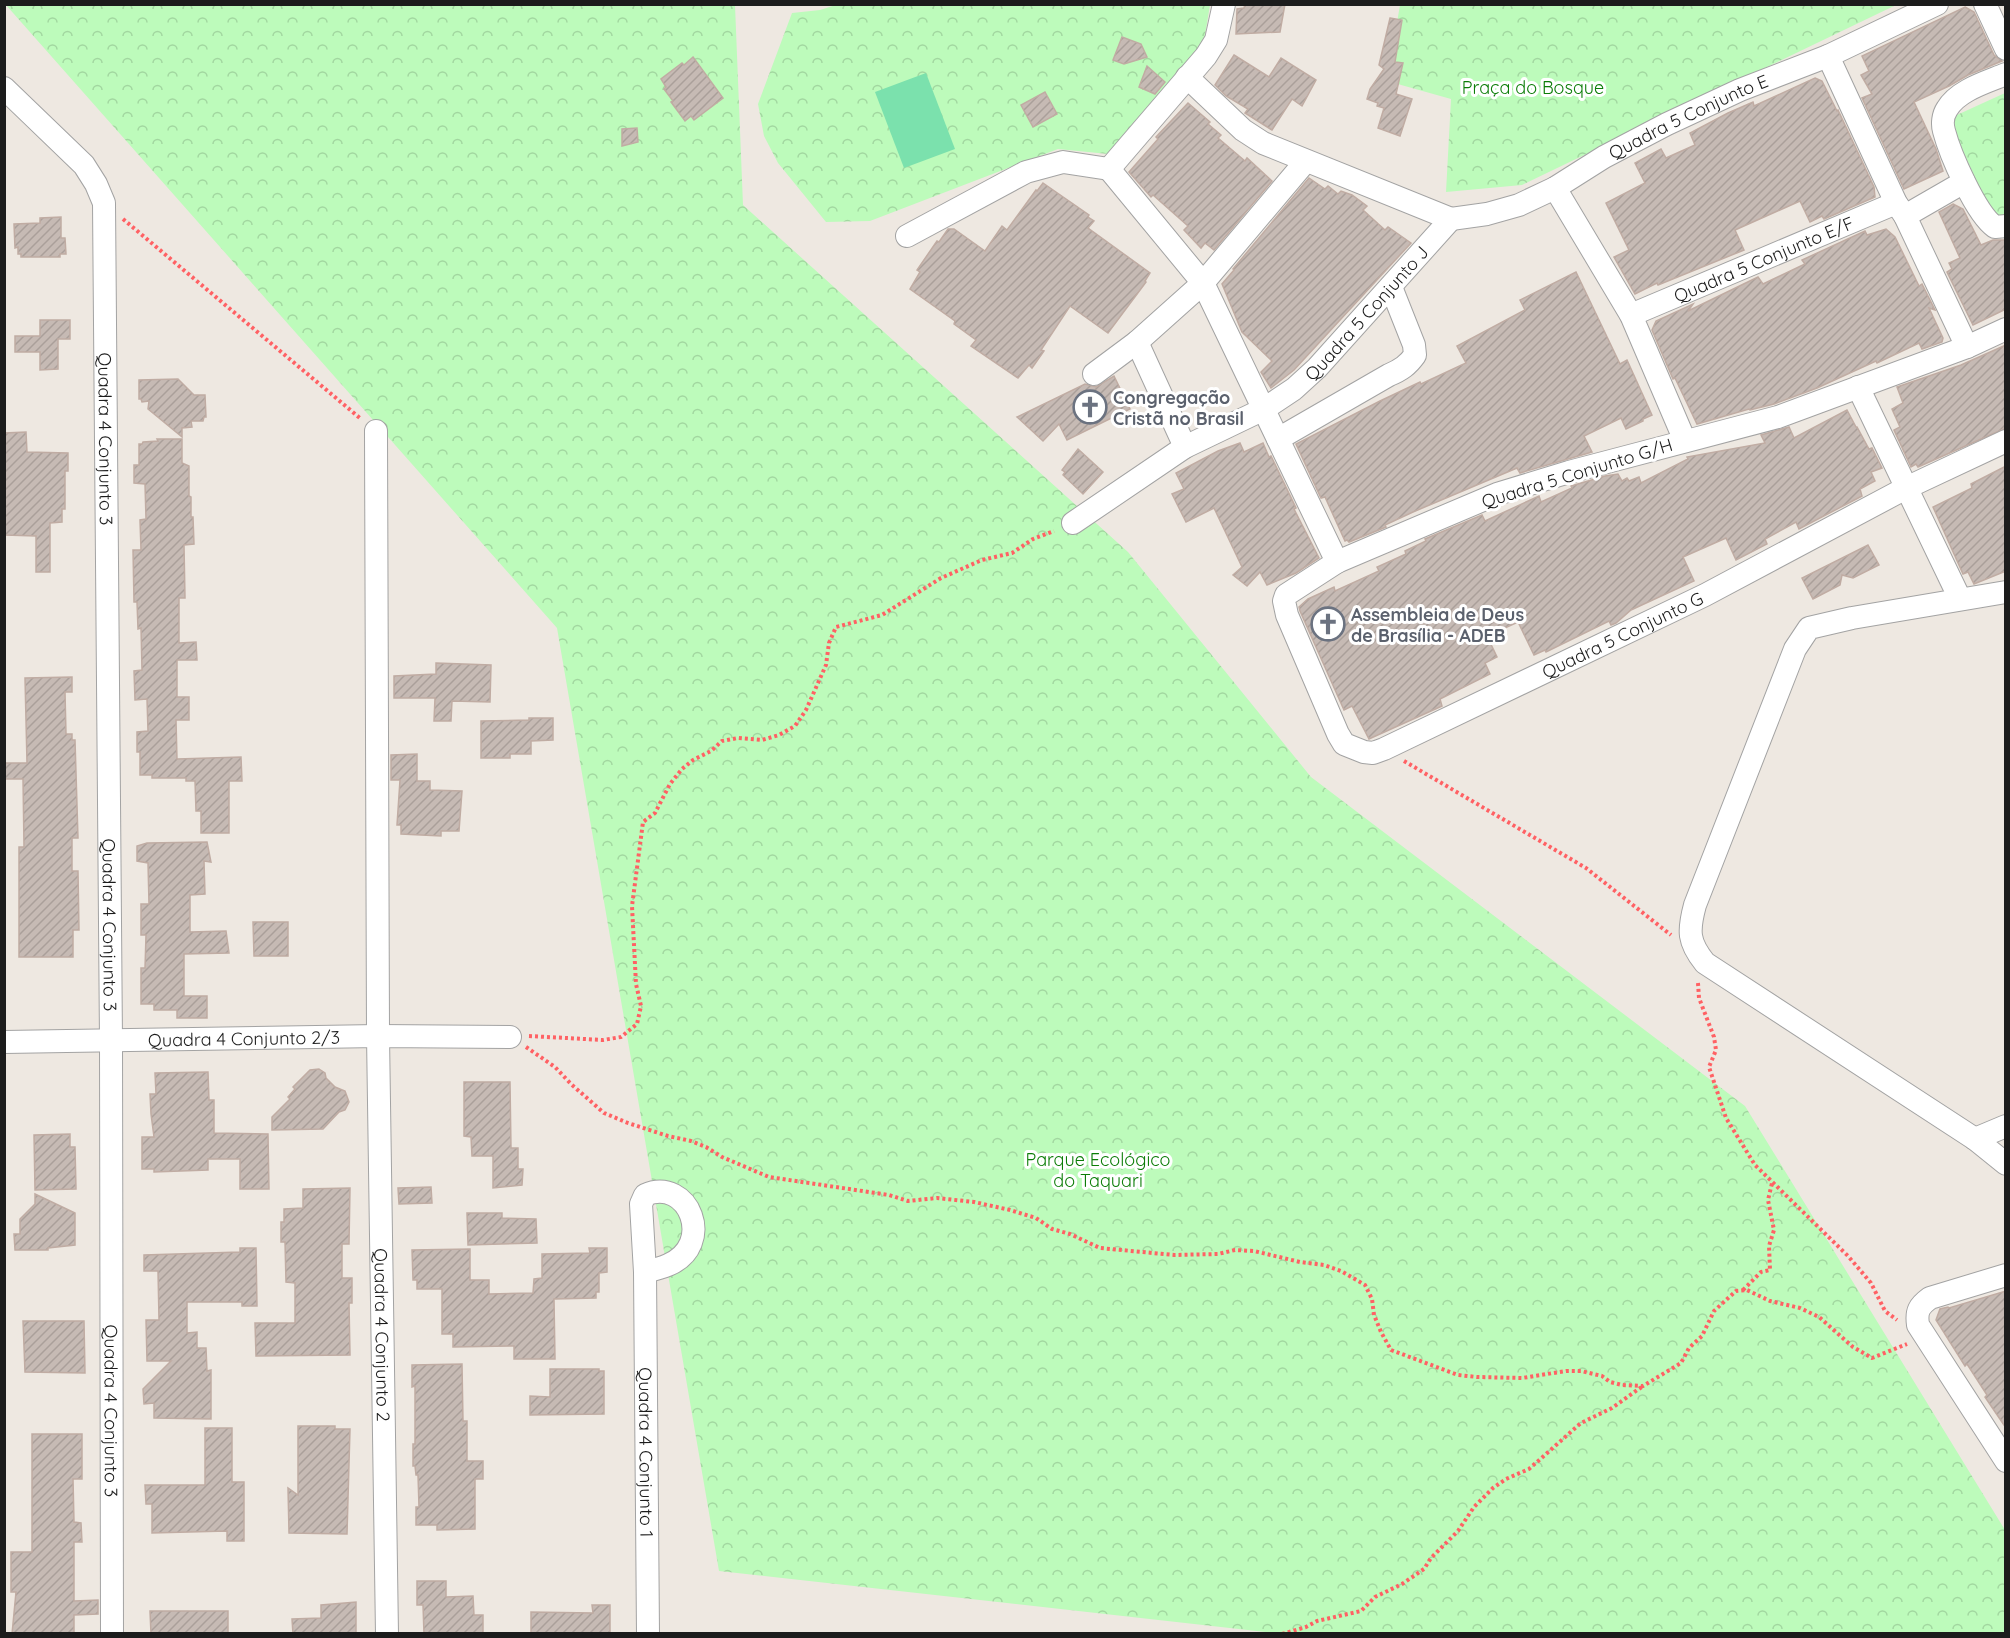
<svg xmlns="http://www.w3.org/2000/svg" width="2010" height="1638" font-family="Quicksand,sans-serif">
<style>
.park{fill:url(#park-crowns)}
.pitch{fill:#7be1ad}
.building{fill:url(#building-hatch);stroke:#c0aca3;stroke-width:1.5}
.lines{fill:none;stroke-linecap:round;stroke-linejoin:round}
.street-casing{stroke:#a3a3a3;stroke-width:24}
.path{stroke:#ff6164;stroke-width:4;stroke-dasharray:3 3;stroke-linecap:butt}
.street{stroke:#fff;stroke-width:22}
.labels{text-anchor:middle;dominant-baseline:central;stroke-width:6;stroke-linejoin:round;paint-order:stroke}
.park-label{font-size:18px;fill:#0b7d07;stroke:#fff}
.street-label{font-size:18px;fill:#1c1c1c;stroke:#fff}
.worship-label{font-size:18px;font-weight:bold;fill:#5b616d;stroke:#fff;text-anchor:start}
</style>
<defs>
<pattern id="park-crowns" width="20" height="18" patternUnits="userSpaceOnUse" patternTransform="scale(1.5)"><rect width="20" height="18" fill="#bdfbbb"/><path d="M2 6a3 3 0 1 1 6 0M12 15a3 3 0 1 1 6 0" fill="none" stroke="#a2d7a0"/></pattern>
<pattern id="building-hatch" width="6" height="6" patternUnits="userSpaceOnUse" patternTransform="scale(1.5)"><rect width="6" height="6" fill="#c6bab4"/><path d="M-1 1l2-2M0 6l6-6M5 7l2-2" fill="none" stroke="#aa9f9a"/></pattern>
</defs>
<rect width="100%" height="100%" fill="#eee8e1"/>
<!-- park -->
<g class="park">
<polygon points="839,4 1210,5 1205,35 1199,51 1108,154 1058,149 870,221 826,222 778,163 764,136 758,104 792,13 820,10"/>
<polygon points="6,5 735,5 743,205 1128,552 1311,777 1745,1106 2005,1530 2005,1633 1284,1634 719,1571 557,628"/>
<polygon points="1400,5 1896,5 1522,185 1446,192 1451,99 1387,81"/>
<polygon points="2005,93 2005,218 1996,223 1948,119"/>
</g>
<!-- pitch -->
<polygon class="pitch" points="926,73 955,149 904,168 875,92"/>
<!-- building -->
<g class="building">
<polygon points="1245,4 1285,4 1280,32 1236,34 1237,9 1244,8"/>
<polygon points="1965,7 1974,12 1994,55 2002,61 1968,75 1949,86 1914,102 1936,149 1943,171 1904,189 1862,98 1872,94 1861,75 1869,71 1862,56"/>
<polygon points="1390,18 1402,20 1395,62 1403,63 1396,94 1412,99 1400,136 1378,128 1384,108 1377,106 1378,103 1367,99 1370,89 1384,69 1379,65"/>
<polygon points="1122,37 1141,44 1147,57 1124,64 1113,60"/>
<polygon points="1234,55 1269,77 1281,58 1316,80 1302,106 1292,99 1272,130 1245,113 1248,109 1226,96 1215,85"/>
<polygon points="693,57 723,98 694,120 691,116 685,121 671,102 673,101 664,89 666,87 661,79 682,63 684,65"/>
<polygon points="1147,66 1165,82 1155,94 1139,87"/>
<polygon points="1815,78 1822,81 1837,111 1838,110 1874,187 1875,197 1824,219 1822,216 1810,222 1800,201 1735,230 1744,250 1658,285 1657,283 1635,294 1614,257 1629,250 1606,203 1645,183 1635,163 1661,149 1666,158 1695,145 1690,133 1728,113 1753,102 1754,106"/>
<polygon points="1045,92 1057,114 1033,127 1021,105"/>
<polygon points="1188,103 1210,122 1208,124 1221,135 1218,138 1245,161 1247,158 1272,181 1214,250 1205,243 1201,248 1184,230 1188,226 1153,195 1151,197 1129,172 1158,139 1156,137"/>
<polygon points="637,128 638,142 622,146 622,129"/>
<polygon points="1309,178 1325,189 1328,186 1338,194 1341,191 1352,195 1367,206 1363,210 1385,230 1388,227 1411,243 1294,370 1271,388 1261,372 1272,361 1242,332 1222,284 1234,270 1233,269"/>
<polygon points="1043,183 1089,215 1088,217 1094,221 1088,228 1150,273 1145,281 1146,282 1108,333 1070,306 1041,350 1044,351 1032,368 1029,365 1018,378 971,346 976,340 954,324 955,321 910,289 920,272 917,270 937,241 939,242 948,229 954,229 985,251 1002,226 1007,230 1036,190 1037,191"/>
<polygon points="1953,204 1963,209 1981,245 1993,240 2006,240 2006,309 1973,325 1947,272 1952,269 1949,263 1960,258 1939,212"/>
<polygon points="61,217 61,238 65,238 66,254 60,254 60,257 21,257 21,254 18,254 18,247 15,248 14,224 40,223 40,218"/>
<polygon points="1886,229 1895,237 1919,286 1922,284 1935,310 1929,308 1943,338 1942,342 1922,349 1919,343 1877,363 1876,361 1817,388 1774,404 1750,410 1749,409 1697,424 1675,378 1673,379 1652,330 1656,321 1693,304 1688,311 1758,277 1763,284 1805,264 1802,260 1865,231 1867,235"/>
<polygon points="1576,272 1620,364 1627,360 1652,415 1643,419 1643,421 1626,429 1621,418 1584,436 1592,452 1520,473 1517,468 1413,512 1385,525 1386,527 1349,542 1347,540 1345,541 1325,497 1321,498 1296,444 1380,401 1420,382 1421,384 1466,363 1457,346 1525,310 1520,300"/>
<polygon points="40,320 70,320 70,339 58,339 58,369 40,370 40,352 15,352 15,336 40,336"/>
<polygon points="2006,345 2006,428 1918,467 1916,464 1911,467 1894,430 1900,427 1892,409 1903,403 1897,387 1961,365"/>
<polygon points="1114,376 1130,409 1067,440 1059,424 1043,441 1017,417 1085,384 1096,387"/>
<polygon points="178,379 194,395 205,395 206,417 204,417 203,421 191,421 192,427 182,428 182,437 148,409 149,401 142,402 141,399 139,399 139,380"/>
<polygon points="1847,410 1856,427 1857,427 1869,449 1872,448 1882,468 1871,472 1875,481 1860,489 1862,496 1799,529 1796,522 1765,539 1767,544 1736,560 1726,538 1683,557 1694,581 1631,610 1616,623 1611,625 1609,621 1546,652 1545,650 1534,655 1518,622 1487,636 1497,657 1485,663 1490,674 1440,699 1442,706 1369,739 1352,706 1344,710 1300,611 1299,607 1308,599 1334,587 1335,591 1379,571 1377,567 1406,554 1405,551 1426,541 1425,539 1482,515 1485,521 1539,496 1541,502 1572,488 1571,486 1605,476 1618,474 1622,481 1627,478 1629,481 1639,477 1641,483 1688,459 1687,457 1765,443 1761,435 1789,427 1794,438"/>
<polygon points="26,432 27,452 68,453 68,471 65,471 65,509 62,509 62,522 50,523 50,572 36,572 36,536 5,535 4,433"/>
<polygon points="157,439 182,439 182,463 189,466 189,496 191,497 191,517 193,517 194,544 184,545 185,598 179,598 179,643 196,642 197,660 177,660 177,697 189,697 189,720 176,720 177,759 241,757 242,781 229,781 229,833 201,833 201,811 196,811 195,781 186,781 186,778 152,778 152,775 140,775 140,752 137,752 137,732 148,731 147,699 135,700 134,671 142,670 141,628 138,629 137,602 134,602 133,550 141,550 140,520 146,519 145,484 134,483 134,465 139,465 139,444 142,444 143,442 158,441"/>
<polygon points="1240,443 1244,452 1263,443 1269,457 1271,456 1296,508 1294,509 1319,558 1296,573 1267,585 1260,572 1247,586 1233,575 1242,567 1214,508 1186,522 1172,494 1184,489 1176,473 1218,451"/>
<polygon points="1078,449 1103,472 1083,494 1063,475 1065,472 1062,470"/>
<polygon points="2006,466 2006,571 1974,584 1968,572 1963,574 1933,507 1972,488 1971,484"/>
<polygon points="1868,545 1879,565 1853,578 1842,575 1840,585 1813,599 1802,578"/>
<polygon points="436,663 491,665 490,702 452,701 451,721 434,721 435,698 394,698 394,676 436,674"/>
<polygon points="72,677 72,692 65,692 66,734 72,734 72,740 75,740 78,838 72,838 72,871 78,871 79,930 73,930 73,957 19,957 19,847 24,847 23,779 4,779 4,763 27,763 25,678"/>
<polygon points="529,718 553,718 553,740 531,741 531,754 510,754 510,758 481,758 481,721 529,720"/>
<polygon points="417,754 417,781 430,781 430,790 462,791 459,831 441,831 441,836 401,834 401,825 397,825 400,780 391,780 391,755"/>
<polygon points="207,842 211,862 204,861 205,894 190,895 190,932 226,931 229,953 184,954 184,996 207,996 207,1018 177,1018 177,1010 154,1010 154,1004 141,1004 141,968 145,968 146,935 141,935 141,904 149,904 148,863 137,861 137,846 147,843"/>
<polygon points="253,922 288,922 288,956 254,956"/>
<polygon points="319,1069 325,1073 326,1078 335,1087 345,1091 349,1102 345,1110 339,1112 323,1129 272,1130 272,1117 290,1099 288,1097 295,1089 293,1087 310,1070"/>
<polygon points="208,1072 209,1100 214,1100 214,1133 268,1134 269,1189 240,1189 240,1159 208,1159 208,1170 154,1172 154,1169 142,1169 142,1137 154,1137 151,1114 150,1094 156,1094 155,1073"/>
<polygon points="464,1082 510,1082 511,1148 518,1148 518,1169 523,1169 522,1185 493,1188 493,1156 472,1156 471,1137 464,1136"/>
<polygon points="70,1134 70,1147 75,1147 76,1189 35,1190 34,1135"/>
<polygon points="431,1187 432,1203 399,1204 398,1188"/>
<polygon points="350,1188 349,1244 342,1244 342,1278 352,1278 352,1303 349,1303 350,1355 256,1356 255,1323 295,1323 295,1283 286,1282 285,1242 281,1242 281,1222 284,1222 284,1209 303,1208 303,1189"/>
<polygon points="35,1194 75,1213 75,1245 48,1248 48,1250 15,1250 14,1234 20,1234 20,1219 35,1204"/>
<polygon points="467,1213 502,1213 502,1218 536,1219 537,1243 468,1245"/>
<polygon points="240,1248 256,1248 257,1306 242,1306 242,1302 187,1302 187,1333 197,1332 197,1348 206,1348 207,1371 211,1370 211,1419 154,1418 154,1403 144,1404 143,1389 171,1361 147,1361 146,1320 159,1320 158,1271 144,1271 144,1255 240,1252"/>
<polygon points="589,1248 607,1248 607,1272 599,1273 599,1292 596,1292 596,1298 554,1299 555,1359 514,1359 514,1346 453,1347 453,1334 442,1334 442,1289 417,1289 417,1280 413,1280 412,1250 470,1249 470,1280 489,1280 489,1294 533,1293 534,1279 542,1278 542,1254 590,1253"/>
<polygon points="2006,1291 2006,1428 1985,1397 1987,1395 1967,1364 1965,1366 1936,1320 1940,1309 1948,1307 1949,1308"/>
<polygon points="23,1321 84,1321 85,1373 25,1372"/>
<polygon points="462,1364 463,1421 467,1421 467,1461 483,1461 483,1479 475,1479 475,1529 437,1530 437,1525 416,1525 416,1507 419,1507 418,1475 416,1475 415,1466 413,1466 413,1444 415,1444 415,1386 412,1387 412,1365"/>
<polygon points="550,1369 599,1369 599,1371 604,1371 604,1414 530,1415 530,1396 550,1397"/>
<polygon points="298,1426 335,1426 335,1429 350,1429 347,1534 289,1533 288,1488 298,1495"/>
<polygon points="205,1428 232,1428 232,1482 244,1482 244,1541 227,1541 227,1531 152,1533 152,1504 146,1504 145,1485 205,1485"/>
<polygon points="32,1434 82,1434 82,1479 73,1479 74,1522 81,1523 82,1542 74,1542 74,1601 98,1600 98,1614 74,1615 74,1634 12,1634 16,1592 11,1592 11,1552 32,1552"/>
<polygon points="417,1581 446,1581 446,1597 473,1596 474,1615 483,1615 483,1634 424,1634 423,1605 417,1605"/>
<polygon points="356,1602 356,1634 293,1634 292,1619 321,1618 321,1605"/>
<polygon points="592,1605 610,1605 610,1634 531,1634 531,1612 593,1613"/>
<polygon points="150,1611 228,1611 228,1634 151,1634"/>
</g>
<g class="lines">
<!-- street casing -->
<g class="street-casing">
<g id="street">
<polyline points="1985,4 2006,49"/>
<polyline points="1828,56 1896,203 1905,216 1967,347"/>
<path d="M2006,74C1987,82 1958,90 1947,109C1943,115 1942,124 1944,131C1950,154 1976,214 1995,227L2006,226"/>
<polyline points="1187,77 1243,130 1263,143 1451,219"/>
<path id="s1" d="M4,88L84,165L96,184L104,203L111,1041L112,1634"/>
<polyline points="1109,169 1203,283 1337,562"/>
<polyline points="1109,169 1206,56 1216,40 1224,4"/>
<polyline points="1555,188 1631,315 1685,441"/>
<polyline points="1905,216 1964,182"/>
<path id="s2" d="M1451,219L1487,214L1519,205L1555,188L1604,157L1667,124L1740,90L1828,56L1937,4"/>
<polyline points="907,236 1026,172 1063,162 1109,169"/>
<path id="s3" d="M1631,315L1896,203"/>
<path id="s4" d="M2006,329L1967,347L1778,417L1569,472L1497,494L1337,562L1286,595L1284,601L1287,615L1338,734L1344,744L1364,752L1373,753L1384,749L1705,595L1906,488L2006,441"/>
<polyline points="1137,342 1185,447"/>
<polyline points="1094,374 1137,342 1203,283 1306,161"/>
<polyline points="1858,387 1960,599"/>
<path id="s5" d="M376,431L378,1036L387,1634"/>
<path d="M1278,439L1389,375C1401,370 1408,365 1415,355L1414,345L1391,287"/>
<path id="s6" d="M1073,523L1185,447L1264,409L1294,389L1317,368L1451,219"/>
<path d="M2006,592L1852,618L1809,628L1795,649L1695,905C1688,931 1688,942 1705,963L1975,1139L2006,1164"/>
<path id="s7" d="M4,1042L378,1036L510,1037"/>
<polyline points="1975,1139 2006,1126"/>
<path id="s8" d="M645,1272C653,1270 661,1268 668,1265C716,1245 689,1176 645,1195L641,1204L645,1272L648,1634"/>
<path d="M2006,1275L1930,1298C1919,1306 1916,1311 1918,1325L2006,1461"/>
</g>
</g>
<!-- path -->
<g class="path">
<polyline points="123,219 361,419"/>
<polyline points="1404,761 1586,868 1671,935"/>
<polyline points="1698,983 1699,998 1714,1037 1716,1050 1709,1067 1726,1118 1755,1165 1848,1256 1871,1283 1885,1311 1897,1320"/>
<polyline points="529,1036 603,1040 621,1037 637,1024 641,1006 636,984 632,906 643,822 655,813 670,784 682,769 693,760 711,751 722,741 738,738 762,740 779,735 795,726 806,710 826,665 829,643 836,627 882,615 941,578 982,560 1012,553 1033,539 1054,531"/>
<polyline points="526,1047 555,1067 571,1084 604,1113 628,1123 668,1136 691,1141 706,1147 722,1157 769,1177 889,1195 908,1201 937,1198 974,1202 1010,1210 1036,1218 1052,1229 1070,1234 1100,1248 1174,1255 1218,1254 1235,1250 1254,1251 1300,1262 1324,1265 1341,1271 1365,1285 1372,1299 1374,1315 1381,1332 1391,1350 1458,1375 1477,1377 1522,1378 1566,1371 1581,1371 1602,1376 1610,1382 1622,1385 1643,1386 1681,1363 1689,1348 1702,1336 1714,1311 1736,1291 1747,1290 1770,1301 1800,1308 1819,1317 1853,1347 1872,1358 1907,1344"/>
<polyline points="1743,1290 1761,1272 1770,1270 1769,1246 1774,1230 1768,1200 1772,1183"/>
<polyline points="1282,1634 1306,1627 1317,1621 1361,1611 1375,1597 1402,1584 1424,1569 1431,1558 1458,1531 1474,1507 1493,1488 1506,1479 1529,1469 1581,1423 1612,1408 1643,1386"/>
</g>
<!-- street -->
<use href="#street" class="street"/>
</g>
<!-- icons -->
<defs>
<g id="church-ring" transform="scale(1.725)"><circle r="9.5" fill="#fff" stroke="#6b7280" stroke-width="1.5"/><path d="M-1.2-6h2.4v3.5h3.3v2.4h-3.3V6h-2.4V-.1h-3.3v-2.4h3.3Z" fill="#6b7280"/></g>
</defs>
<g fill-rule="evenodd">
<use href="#church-ring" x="1090" y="407"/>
<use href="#church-ring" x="1328" y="624"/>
</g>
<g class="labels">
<!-- park labels -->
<g class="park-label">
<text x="1533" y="87">Praça do Bosque</text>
<text x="1098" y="1159">Parque Ecológico<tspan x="1098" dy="21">do Taquari</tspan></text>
</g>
<!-- street labels -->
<g class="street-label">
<text stroke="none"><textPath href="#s2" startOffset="261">Quadra 5 Conjunto E</textPath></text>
<text stroke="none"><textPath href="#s3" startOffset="144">Quadra 5 Conjunto E/F</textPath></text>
<text stroke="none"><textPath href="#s6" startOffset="364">Quadra 5 Conjunto J</textPath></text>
<text stroke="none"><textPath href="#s1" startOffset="390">Quadra 4 Conjunto 3</textPath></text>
<text transform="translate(1577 473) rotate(-17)">Quadra 5 Conjunto G/H</text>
<text stroke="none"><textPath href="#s4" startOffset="1239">Quadra 5 Conjunto G</textPath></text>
<text stroke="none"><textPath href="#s1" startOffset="876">Quadra 4 Conjunto 3</textPath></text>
<text stroke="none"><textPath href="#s7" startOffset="240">Quadra 4 Conjunto 2/3</textPath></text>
<text stroke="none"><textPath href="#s5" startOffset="904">Quadra 4 Conjunto 2</textPath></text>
<text stroke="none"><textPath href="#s1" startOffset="1362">Quadra 4 Conjunto 3</textPath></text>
<text stroke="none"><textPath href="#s8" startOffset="400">Quadra 4 Conjunto 1</textPath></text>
</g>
<!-- worship labels -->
<g class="worship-label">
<text x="1113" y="397">Congregação<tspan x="1113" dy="21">Cristã no Brasil</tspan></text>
<text x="1351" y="614">Assembleia de Deus<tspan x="1351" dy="21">de Brasília - ADEB</tspan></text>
</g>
</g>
<!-- border -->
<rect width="2010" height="1638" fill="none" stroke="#1c1c1c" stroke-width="12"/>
</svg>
